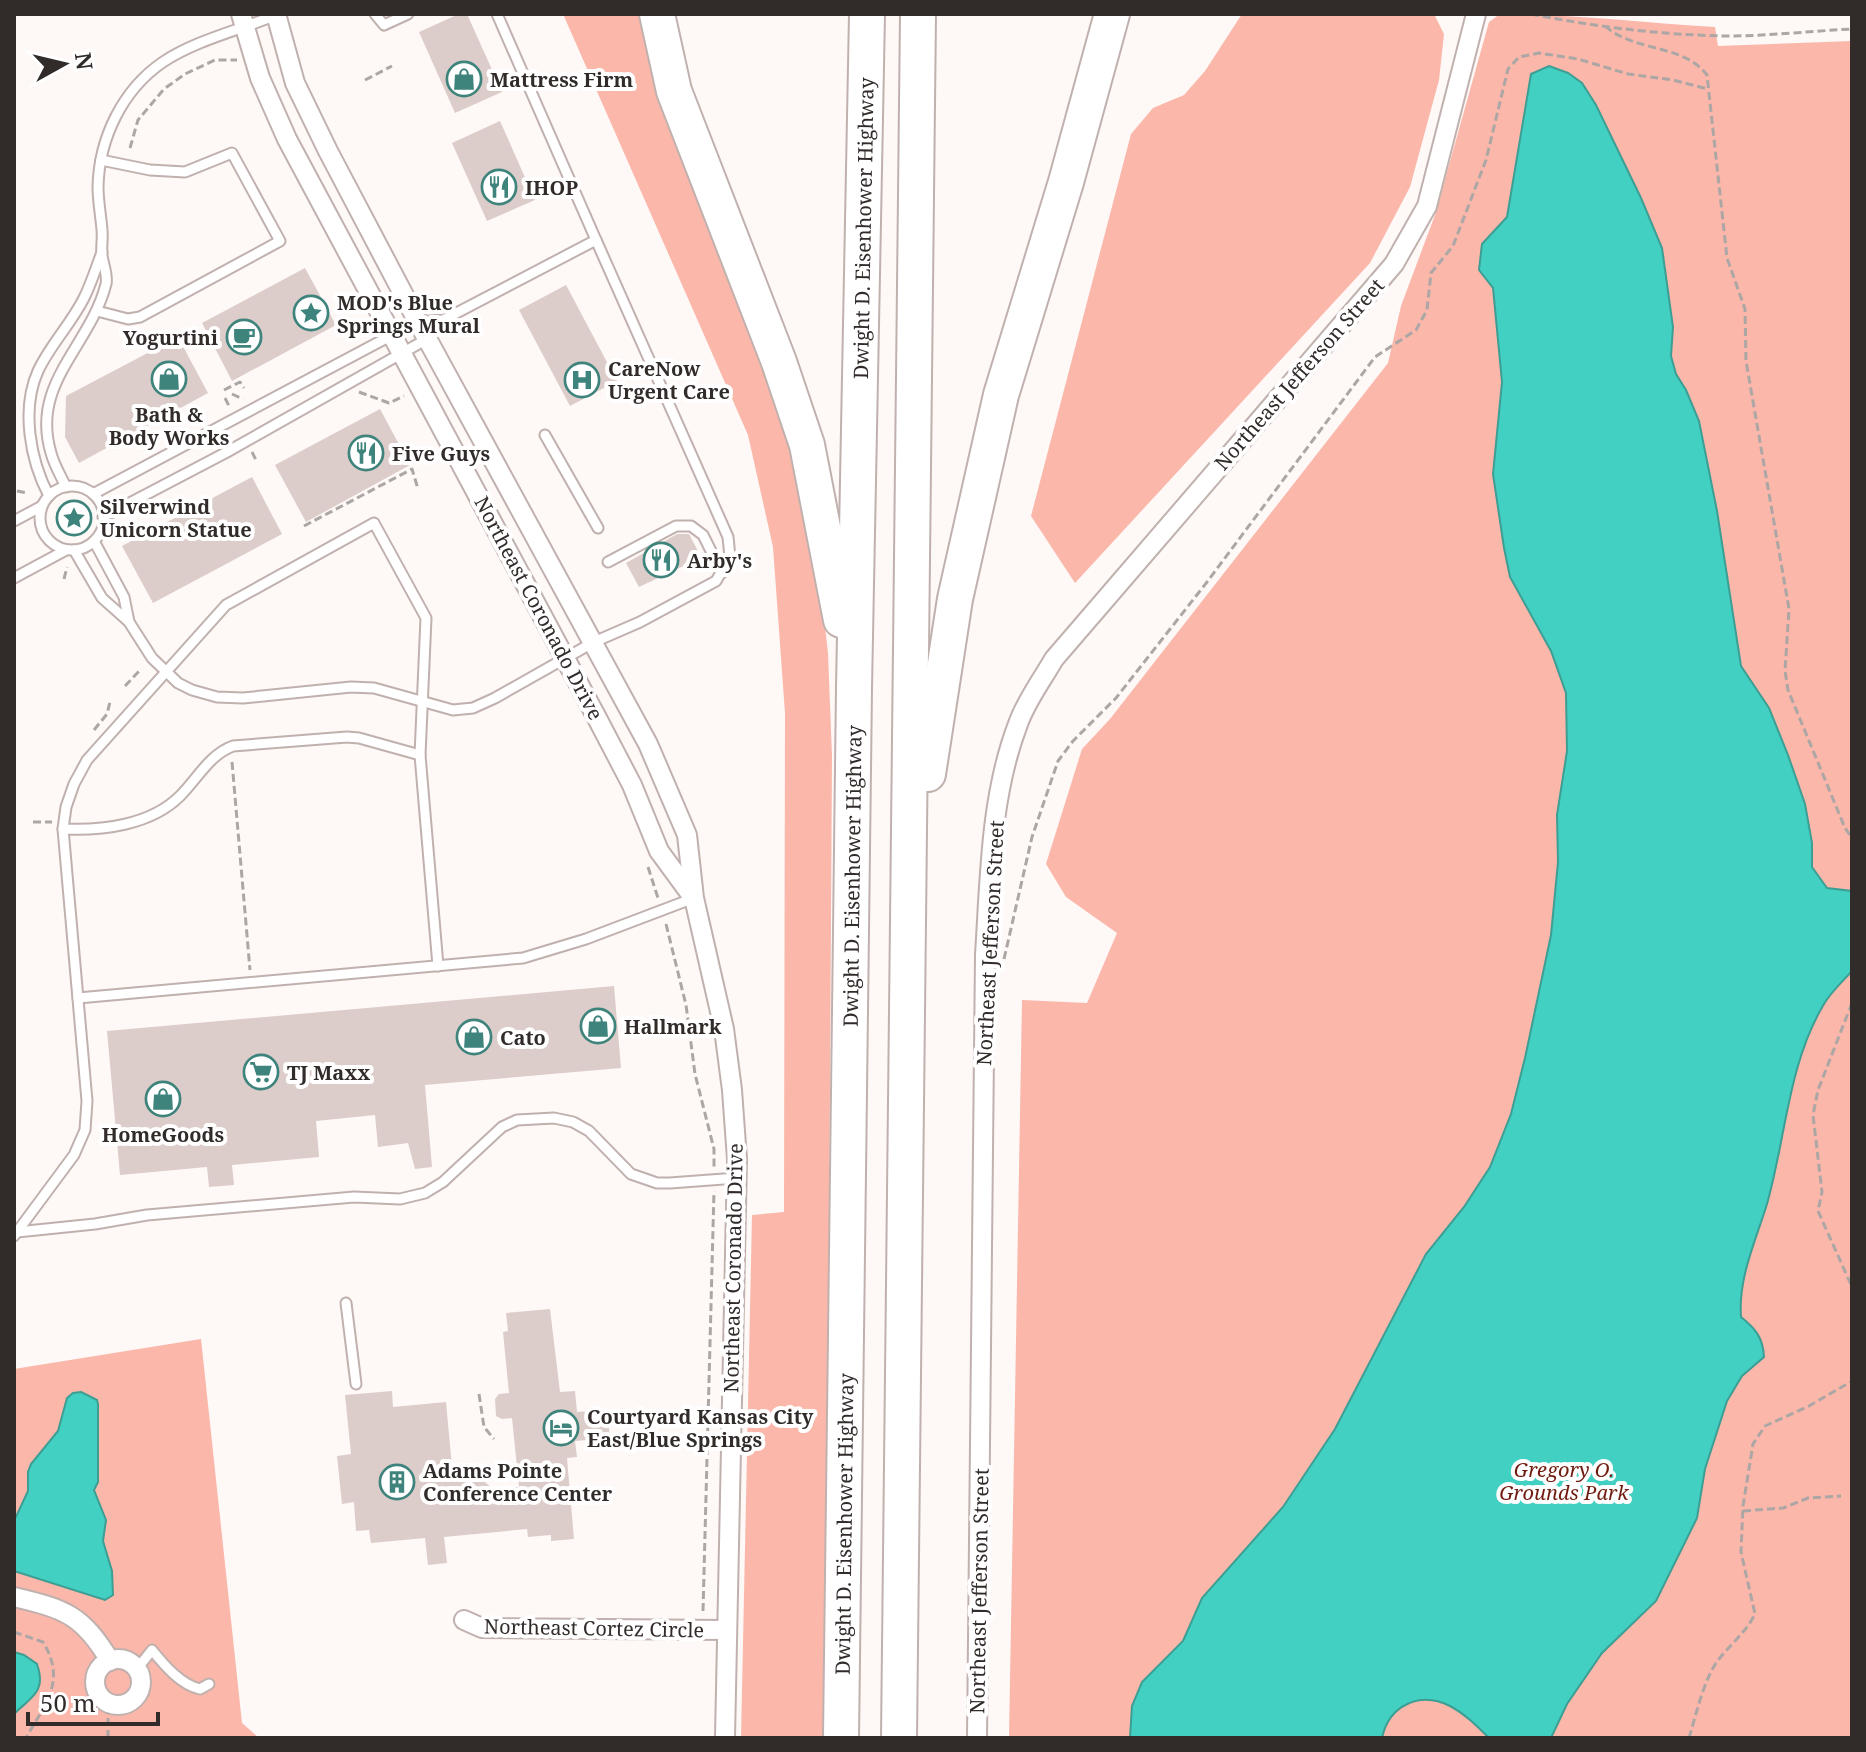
<svg xmlns="http://www.w3.org/2000/svg" width="1866" height="1752" font-family="'Noto Serif',serif">
<style>
.green{fill:#fbb7aa}
.water{fill:#42d0c2;stroke:#3d9e94;stroke-width:2}
.building{fill:#ddcdca}
.lines{fill:none;stroke-linecap:round;stroke-linejoin:round}
.service-casing{stroke:#c0b1ae;stroke-width:13}
.minor-casing{stroke:#c0b1ae;stroke-width:22}
.motorway-casing{stroke:#c0b1ae;stroke-width:38}
.path{stroke:#aca6a5;stroke-width:3;stroke-dasharray:8 4;stroke-linecap:butt}
.service{stroke:#fff;stroke-width:9}
.minor{stroke:#fff;stroke-width:18}
.motorway{stroke:#fff;stroke-width:34}
.labels{text-anchor:middle;dominant-baseline:central;stroke-width:8;stroke-linejoin:round;paint-order:stroke}
.poi-label{font-size:20px;font-weight:bold;fill:#312b2a;stroke:#fff;text-anchor:start}
.street-label{font-size:20px;fill:#312b2a;stroke:#fff}
.park-label{font-size:20px;font-style:italic;fill:#701b0f;stroke:#fff}
</style>
<rect width="100%" height="100%" fill="#fef8f7"/>
<!-- green -->
<g class="green">
<polygon points="563,14 643,14 769,366 815,539 828,653 832,756 826,1738 741,1738 752,1215 784,1212 785,713 773,547 748,435"/>
<polygon points="1242,14 1434,14 1444,34 1439,80 1410,187 1370,263 1075,583 1031,516 1131,134 1153,108 1184,95 1205,71"/>
<path d="M1500,14C1572,14 1643,23 1715,27L1718,46L1852,41V1738H1009L1022,1000L1087,1003L1117,933L1066,897L1046,864L1082,749L1110,719L1388,363L1401,306L1435,215L1489,22Z"/>
<polygon points="201,1339 242,1723 259,1738 14,1738 14,1369"/>
</g>
<!-- water -->
<g class="water">
<path d="M1549,66L1568,73L1582,83L1596,105L1641,198L1662,248L1673,327L1671,356L1676,374L1686,390L1699,421L1717,511L1741,666L1769,708L1788,755L1805,804L1812,843V867L1827,888L1852,891V971C1843,981 1831,992 1824,1004C1788,1064 1786,1137 1767,1204C1756,1240 1738,1278 1741,1317C1756,1329 1763,1338 1764,1357L1742,1376L1727,1401L1705,1469L1697,1518L1656,1601L1602,1653L1567,1704L1551,1738H1489C1477,1726 1465,1714 1450,1706C1420,1691 1389,1705 1382,1738H1130L1132,1706L1142,1682L1183,1641L1202,1598L1283,1507L1335,1429L1426,1254L1464,1207L1490,1167L1511,1114L1525,1058L1551,935L1558,862L1557,815L1567,751L1566,693L1551,651L1510,577L1504,548L1493,474L1502,382L1493,288L1479,270L1482,244L1507,217L1531,74Z"/>
<polygon points="81,1392 97,1400 98,1404 98,1482 94,1490 106,1520 103,1541 112,1571 113,1595 105,1600 14,1571 14,1521 28,1491 28,1472 31,1464 58,1431 67,1398 73,1393"/>
<path d="M14,1652L24,1655L37,1664C47,1692 31,1697 14,1714Z"/>
</g>
<!-- building -->
<g class="building">
<polygon points="459,14 467,14 502,92 455,113 419,32"/>
<polygon points="500,121 535,200 487,221 452,143"/>
<polygon points="305,268 336,325 232,381 202,323"/>
<polygon points="566,285 617,381 570,406 519,310"/>
<polygon points="178,337 208,393 79,463 65,437 66,396"/>
<polygon points="380,409 410,465 306,522 275,465"/>
<polygon points="252,477 282,534 153,603 122,546"/>
<polygon points="677,534 689,534 699,553 689,558 692,562 639,587 626,563"/>
<polygon points="614,986 621,1068 425,1085 432,1167 415,1169 408,1143 378,1147 375,1115 316,1121 319,1157 232,1165 234,1185 209,1187 207,1167 120,1175 107,1031"/>
<polygon points="550,1309 560,1392 575,1391 577,1412 607,1410 610,1438 575,1441 577,1457 567,1458 574,1539 551,1541 551,1535 528,1537 527,1529 444,1537 447,1563 428,1565 425,1538 371,1543 369,1530 356,1531 354,1502 342,1504 337,1456 351,1454 345,1395 392,1391 393,1407 446,1402 453,1478 479,1477 493,1489 519,1487 512,1418 502,1419 496,1416 495,1399 499,1394 509,1393 503,1332 508,1331 506,1313"/>
</g>
<g class="lines">
<!-- service casing -->
<g class="service-casing">
<g id="service">
<polyline points="375,14 384,25 408,14"/>
<polyline points="97,311 128,319 140,317 280,241 232,153 185,172 150,170 101,160"/>
<polyline points="545,435 598,528"/>
<circle cx="72" cy="518" r="32"/>
<path d="M66,487C61,476 54,465 51,453C30,383 90,347 106,284C108,275 103,264 102,255C101,246 103,238 102,230C101,216 98,202 98,187C99,139 122,90 163,62C196,40 240,30 276,15"/>
<polyline points="93,494 379,342 418,322 443,320 596,240 497,14"/>
<path d="M49,496C30,460 21,409 38,371C50,345 71,324 84,298C91,284 96,268 102,252"/>
<polyline points="103,517 227,452 427,339 443,320"/>
<polyline points="14,521 42,506"/>
<polyline points="94,541 124,597 129,622"/>
<polyline points="74,550 102,598 129,622 152,658 178,683 192,690 217,697 243,698 351,687 374,688 453,710 473,708 495,698 594,642 640,622 716,581 730,557 728,537 596,240"/>
<polyline points="608,562 676,526 691,526 703,535 722,573"/>
<polyline points="14,578 66,550"/>
<path d="M63,829C102,831 151,825 180,796C198,778 209,755 233,746L347,737L359,738L420,755"/>
<polyline points="78,998 523,958 586,939 694,898"/>
<polyline points="17,1232 95,1224 147,1215 354,1197 400,1199 425,1193 443,1182 502,1127 517,1120 554,1118 573,1122 589,1131 631,1174 657,1183 670,1183 737,1178"/>
<polyline points="14,1236 74,1155 85,1130 87,1101 63,829 66,807 74,784 87,760 226,605 374,523 426,618 420,755 438,966"/>
<polyline points="346,1303 356,1384"/>
<path d="M137,1669L152,1650C164,1665 181,1685 200,1689L209,1684"/>
</g>
</g>
<!-- minor casing -->
<g class="minor-casing">
<g id="minor">
<polyline points="241,14 260,78 287,139 597,718 632,785 659,851 692,896"/>
<polyline points="276,14 295,83 328,151 418,322 648,744 687,835 694,898 724,1029 732,1090 737,1159 725,1738"/>
<path d="M14,1597C65,1609 83,1615 110,1661"/>
<polyline points="464,1620 482,1628 726,1630"/>
<circle cx="118" cy="1682" r="23"/>
<path d="M977,1738L985,955C990,878 990,797 1018,724C1026,701 1042,680 1054,659L1394,264L1427,206L1476,14"/>
</g>
</g>
<!-- motorway casing -->
<g class="motorway-casing">
<g id="motorway">
<polyline points="657,14 674,91 779,362 807,445 841,620"/>
<polyline points="928,774 955,599 1001,395 1066,182 1112,14"/>
<path id="s1" d="M841,1738L854,688L867,14"/>
<polyline points="899,1738 918,14"/>
</g>
</g>
<!-- path -->
<g class="path">
<path d="M1531,14C1596,27 1662,35 1728,36C1769,36 1811,31 1852,29"/>
<path d="M1605,26C1634,52 1684,44 1707,75L1727,258L1745,309L1746,361L1789,609L1785,671L1788,690L1845,828L1852,838"/>
<polyline points="365,80 392,66"/>
<polyline points="130,148 138,120 164,89 185,74 215,60 237,60"/>
<polyline points="224,390 240,382 244,388"/>
<polyline points="359,392 389,403 404,396"/>
<polyline points="232,394 243,399"/>
<polyline points="225,398 229,406"/>
<polyline points="252,452 256,460"/>
<polyline points="17,491 27,493"/>
<polyline points="304,526 412,469 418,489"/>
<polyline points="64,579 67,567"/>
<polyline points="125,686 140,670"/>
<polyline points="94,730 107,714 110,702"/>
<polyline points="232,762 250,970"/>
<polyline points="33,822 52,822"/>
<polyline points="648,867 658,898"/>
<polyline points="666,924 686,1005 695,1074 714,1149 714,1167"/>
<polyline points="1004,959 1032,837 1058,761 1073,741 1116,698 1207,582 1375,357 1416,330 1427,310 1431,273 1453,246 1486,160 1508,69 1519,57 1539,53 1578,59 1628,74 1673,80 1708,89"/>
<polyline points="1852,1003 1818,1090 1813,1115 1822,1192 1818,1211 1852,1287"/>
<polyline points="479,1394 484,1427 494,1439"/>
<polyline points="1743,1511 1783,1508 1808,1498 1841,1496"/>
<polyline points="703,1611 714,1191"/>
<path d="M14,1632L43,1642C67,1681 45,1704 26,1738"/>
<polyline points="108,1738 108,1703"/>
<path d="M1689,1738C1696,1715 1704,1678 1719,1659C1731,1644 1746,1632 1755,1614L1741,1552L1743,1506L1753,1444L1765,1426L1809,1406L1852,1381"/>
</g>
<!-- service -->
<use href="#service" class="service"/>
<!-- minor -->
<use href="#minor" class="minor"/>
<!-- motorway -->
<use href="#motorway" class="motorway"/>
</g>
<!-- icons -->
<defs>
<g id="shop-ring" transform="scale(1.8)"><circle r="9.5" fill="#fff" stroke="#3e847c" stroke-width="1.5"/><path d="M-5-2.5h2.3a2.7 3.5 0 0 1 5.4 0H5L5.5 6h-11ZM-1.5-2.5h3a1.5 2.3 0 0 0-3 0Z" fill="#3e847c"/></g>
<g id="restaurant-ring" transform="scale(1.8)"><circle r="9.5" fill="#fff" stroke="#3e847c" stroke-width="1.5"/><path d="M-5-6h1v4h1v-4h1v4h1v-4h1v5L-1.5 .5V6h-2V.5L-5-1ZM5-6V6H3V1.5H1.5Q1.5-4 5-6Z" fill="#3e847c"/></g>
<g id="sight-ring" transform="scale(1.8)"><circle r="9.5" fill="#fff" stroke="#3e847c" stroke-width="1.5"/><path d="M0-6L1.8-2.2L6-1.7L2.9 1.2L3.7 5.4L0 3.3L-3.7 5.4L-2.9 1.2L-6-1.7L-1.8-2.2Z" fill="#3e847c"/></g>
<g id="cafe-ring" transform="scale(1.8)"><circle r="9.5" fill="#fff" stroke="#3e847c" stroke-width="1.5"/><path d="M-5.5-4.5H6V0H3Q3 3.5 0 3.5H-2.5Q-5.5 3.5-5.5 0ZM3-3.2v2h1.7v-2ZM-6 4.5H4V6H-6Z" fill="#3e847c"/></g>
<g id="hospital-ring" transform="scale(1.8)"><circle r="9.5" fill="#fff" stroke="#3e847c" stroke-width="1.5"/><path d="M-5-5h3v3.5h4V-5h3V5h-3V1.5h-4V5h-3Z" fill="#3e847c"/></g>
<g id="supermarket-ring" transform="scale(1.8)"><circle r="9.5" fill="#fff" stroke="#3e847c" stroke-width="1.5"/><path d="M-6-5.5h2.5l.6 2H6L4.5 2H-2.5L-4.4-4H-6ZM-1.5 3.2a1.3 1.3 0 1 0 .1 0ZM3 3.2a1.3 1.3 0 1 0 .1 0Z" fill="#3e847c"/></g>
<g id="hotel-ring" transform="scale(1.8)"><circle r="9.5" fill="#fff" stroke="#3e847c" stroke-width="1.5"/><path d="M-6-4.5h1.5V1H6V5H4.5V3h-9V5H-6ZM-4 0a1.8 1.8 0 1 1 3.6 0ZM.5 0V-2.5h3Q6-2.5 6 0Z" fill="#3e847c"/></g>
<g id="building-ring" transform="scale(1.8)"><circle r="9.5" fill="#fff" stroke="#3e847c" stroke-width="1.5"/><path d="M-4-6H4V6H1V3H-1V6H-4ZM-2.5-4.3h1.7v1.8h-1.7ZM.8-4.3h1.7v1.8H.8ZM-2.5-1h1.7V.8h-1.7ZM.8-1h1.7V.8H.8Z" fill="#3e847c"/></g>
</defs>
<g fill-rule="evenodd">
<use href="#shop-ring" x="464" y="79"/>
<use href="#restaurant-ring" x="499" y="187"/>
<use href="#sight-ring" x="311" y="313"/>
<use href="#cafe-ring" x="244" y="337"/>
<use href="#shop-ring" x="169" y="379"/>
<use href="#hospital-ring" x="582" y="380"/>
<use href="#restaurant-ring" x="366" y="453"/>
<use href="#sight-ring" x="74" y="518"/>
<use href="#restaurant-ring" x="661" y="560"/>
<use href="#shop-ring" x="598" y="1026"/>
<use href="#shop-ring" x="474" y="1037"/>
<use href="#supermarket-ring" x="261" y="1072"/>
<use href="#shop-ring" x="163" y="1099"/>
<use href="#hotel-ring" x="561" y="1428"/>
<use href="#building-ring" x="397" y="1482"/>
</g>
<g class="labels">
<!-- poi labels -->
<g class="poi-label">
<text x="490" y="79">Mattress Firm</text>
<text x="525" y="187">IHOP</text>
<text x="337" y="302">MOD's Blue<tspan x="337" dy="23">Springs Mural</tspan></text>
<text x="218" y="337" text-anchor="end">Yogurtini</text>
<text x="608" y="368">CareNow<tspan x="608" dy="23">Urgent Care</tspan></text>
<text x="169" y="414" text-anchor="middle">Bath &amp;<tspan x="169" dy="23">Body Works</tspan></text>
<text x="392" y="453">Five Guys</text>
<text x="100" y="506">Silverwind<tspan x="100" dy="23">Unicorn Statue</tspan></text>
<text x="687" y="560">Arby's</text>
<text x="624" y="1026">Hallmark</text>
<text x="500" y="1037">Cato</text>
<text x="287" y="1072">TJ Maxx</text>
<text x="163" y="1134" text-anchor="middle">HomeGoods</text>
<text x="587" y="1416">Courtyard Kansas City<tspan x="587" dy="23">East/Blue Springs</tspan></text>
<text x="423" y="1470">Adams Pointe<tspan x="423" dy="23">Conference Center</tspan></text>
</g>
<!-- street labels -->
<g class="street-label">
<text stroke="none"><textPath href="#s1" startOffset="1510">Dwight D. Eisenhower Highway</textPath></text>
<text transform="translate(1299 374) rotate(-49)">Northeast Jefferson Street</text>
<text transform="translate(539 608) rotate(62)">Northeast Coronado Drive</text>
<text stroke="none"><textPath href="#s1" startOffset="862">Dwight D. Eisenhower Highway</textPath></text>
<text transform="translate(990 943) rotate(-87)">Northeast Jefferson Street</text>
<text transform="translate(733 1268) rotate(-89)">Northeast Coronado Drive</text>
<text stroke="none"><textPath href="#s1" startOffset="214">Dwight D. Eisenhower Highway</textPath></text>
<text transform="translate(979 1591) rotate(-89)">Northeast Jefferson Street</text>
<text transform="translate(594 1628) rotate(1)">Northeast Cortez Circle</text>
</g>
<!-- park labels -->
<g class="park-label">
<text x="1564" y="1469">Gregory O.<tspan x="1564" dy="23">Grounds Park</tspan></text>
</g>
</g>
<!-- border -->
<rect width="1866" height="1752" fill="none" stroke="#312b2a" stroke-width="32"/>
<!-- north arrow -->
<g transform="translate(64 64) rotate(82)" stroke="#ffffff" stroke-width="6" paint-order="stroke">
<path d="M0-6L14 30L0 20L-14 30Z" fill="#312b2a"/>
<text y="-12" font-size="22" font-weight="bold" text-anchor="middle" fill="#312b2a">N</text>
</g>
<!-- scale -->
<path d="M28 1712v12h130v-12" fill="none" stroke="#312b2a" stroke-width="4"/>
<text x="40" y="1712" font-size="24" fill="#312b2a" stroke="#ffffff" stroke-width="6" paint-order="stroke">50 m</text>
</svg>
